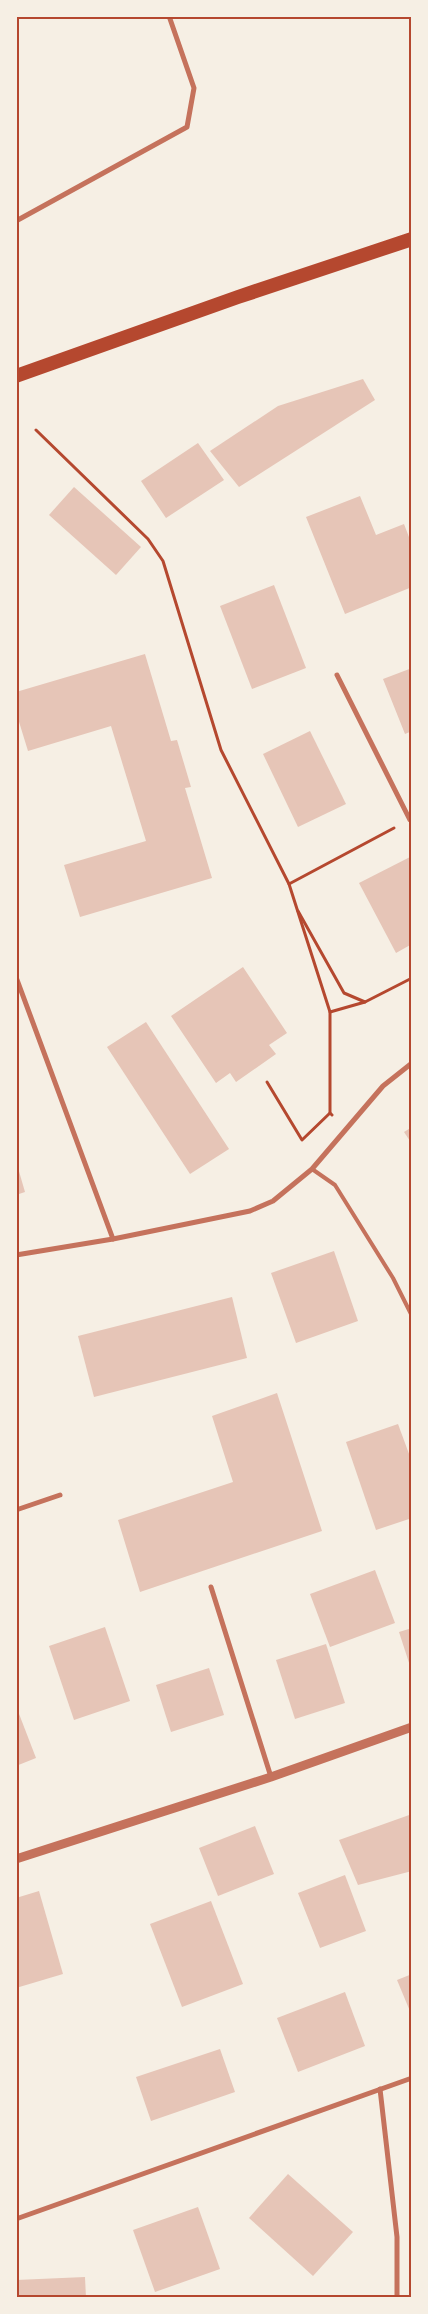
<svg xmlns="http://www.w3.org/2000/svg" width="428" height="2314" font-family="Montserrat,sans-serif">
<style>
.building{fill:#e6c5b7}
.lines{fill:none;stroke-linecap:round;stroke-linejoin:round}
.path{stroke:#b5482f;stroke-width:3}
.service{stroke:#c5725c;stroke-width:4}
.minor{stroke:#c5725c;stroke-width:5}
.tertiary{stroke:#c5725c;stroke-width:9}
.trunk{stroke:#b5482f;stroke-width:14}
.neatline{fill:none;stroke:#b5482f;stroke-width:2}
</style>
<rect width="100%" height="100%" fill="#f6efe4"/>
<!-- building -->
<g class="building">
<polygon points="363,379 375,400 239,487 210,451 278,406"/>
<polygon points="198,443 224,480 166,518 141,481"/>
<polygon points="74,487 141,547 116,575 49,515"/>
<polygon points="360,496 376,535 404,524 412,545 412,587 345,614 306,517"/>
<polygon points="274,585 306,668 252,689 220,606"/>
<polygon points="145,654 171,741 177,740 191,787 185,788 212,878 80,917 64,865 146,841 111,726 28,751 16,712 16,692"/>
<polygon points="412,668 412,731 405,734 383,679"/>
<polygon points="310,731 346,804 298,827 263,754"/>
<polygon points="412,856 412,944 396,953 359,883"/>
<polygon points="243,967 287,1033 269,1045 276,1054 236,1082 230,1073 216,1083 171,1016"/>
<polygon points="146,1022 229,1149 190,1174 107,1047"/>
<polygon points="412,1127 412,1144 404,1132"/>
<polygon points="16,1161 25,1192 16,1195"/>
<polygon points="334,1251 358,1321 296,1343 271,1273"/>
<polygon points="232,1297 247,1358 94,1397 78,1336"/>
<polygon points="277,1393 322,1531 140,1592 118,1520 233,1482 212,1416"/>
<polygon points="398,1424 412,1462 412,1518 376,1530 346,1442"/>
<polygon points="375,1570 395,1623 330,1647 310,1594"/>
<polygon points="105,1627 130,1701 74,1720 49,1646"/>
<polygon points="412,1628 412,1669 411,1669 399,1632"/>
<polygon points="326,1644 345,1703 295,1719 276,1660"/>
<polygon points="209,1668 224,1715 171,1732 156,1685"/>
<polygon points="16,1706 36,1758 16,1766"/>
<polygon points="412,1814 412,1871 358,1885 339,1840"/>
<polygon points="255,1826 274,1874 218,1896 199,1848"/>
<polygon points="345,1875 366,1931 320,1948 298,1893"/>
<polygon points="39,1891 63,1974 16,1988 16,1898"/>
<polygon points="211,1901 243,1984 182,2007 150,1924"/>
<polygon points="412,1974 412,2016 397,1980"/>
<polygon points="345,1992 365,2046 298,2072 277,2018"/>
<polygon points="220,2049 235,2092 151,2121 136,2077"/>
<polygon points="288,2174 353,2232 313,2276 249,2218"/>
<polygon points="198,2207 220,2269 155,2292 133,2230"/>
<polygon points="85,2277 86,2298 16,2298 16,2280"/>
</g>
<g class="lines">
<!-- path -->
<g class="path">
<polyline points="36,430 148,539 163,561 221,750 289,884 330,1012 330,1113 332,1115"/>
<polyline points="289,884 394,828"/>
<polyline points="298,911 344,993 365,1002 412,978"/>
<polyline points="330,1012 365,1002"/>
<polyline points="267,1082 302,1140 330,1113"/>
</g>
<!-- service -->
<polyline class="service" points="312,1169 335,1185 393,1278 412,1316"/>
<!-- minor -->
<g class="minor">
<polyline points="16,221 187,127 194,88 169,16"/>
<polyline points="337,675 410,820 412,819"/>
<polyline points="16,977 113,1239"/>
<polyline points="16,1255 113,1239 250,1211 273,1201 312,1169 383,1086 412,1063"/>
<polyline points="16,1510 60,1495"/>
<polyline points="211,1587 271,1777"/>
<polyline points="380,2089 397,2237 397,2298"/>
<polyline points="16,2219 412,2078"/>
</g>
<!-- tertiary -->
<polyline class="tertiary" points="16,1859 271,1777 412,1727"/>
<!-- trunk -->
<polyline class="trunk" points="16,376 238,297 412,239"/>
</g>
<!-- border -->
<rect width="428" height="2314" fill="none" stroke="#f6efe4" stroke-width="35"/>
<rect x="18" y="18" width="392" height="2278" class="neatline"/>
</svg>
